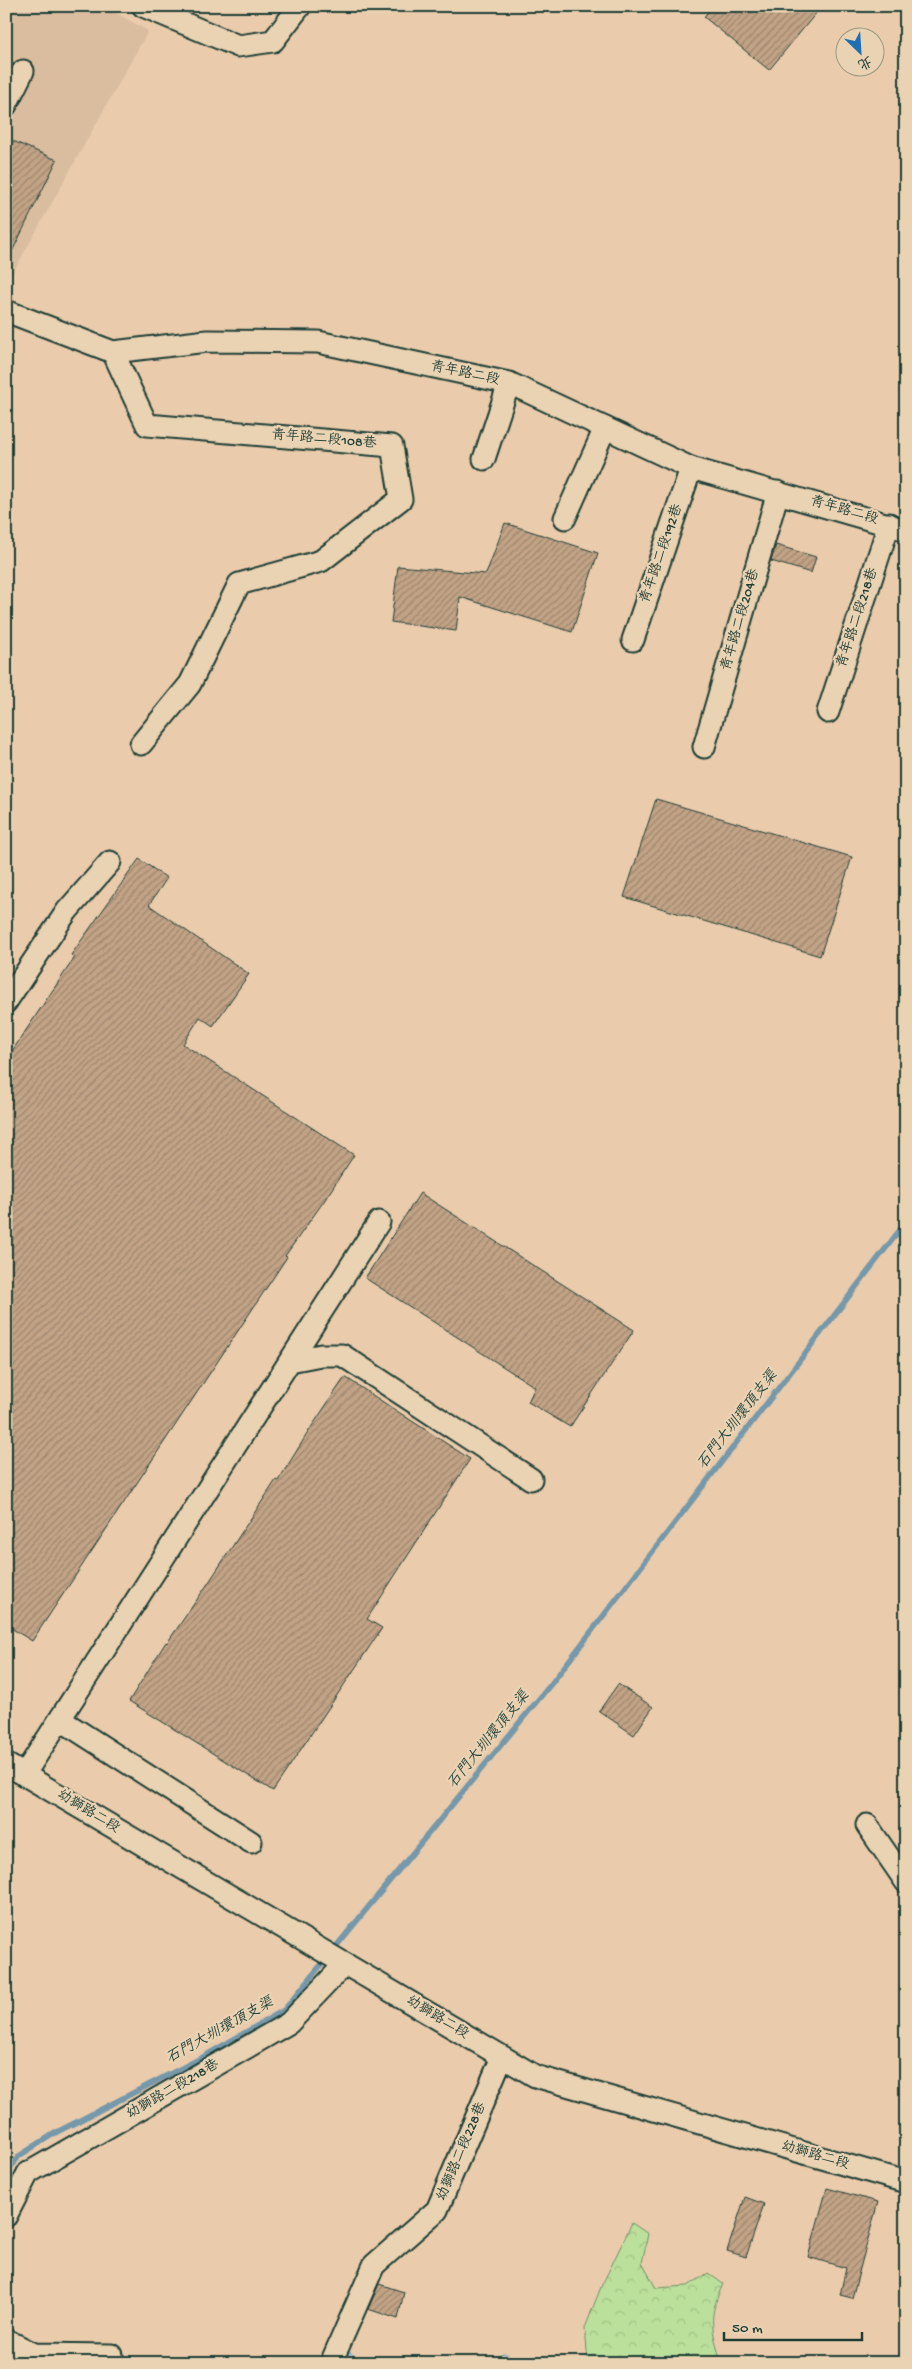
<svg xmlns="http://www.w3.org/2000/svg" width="912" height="2369" font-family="'Gochi Hand','LXGW WenKai TC',sans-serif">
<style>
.built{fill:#dabd9f}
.forest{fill:url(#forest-crowns);stroke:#6d8e68}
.water{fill:#afd5f8;stroke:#7598aa}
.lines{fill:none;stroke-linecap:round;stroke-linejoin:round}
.stream{stroke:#7598aa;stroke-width:5.5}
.building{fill:url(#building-hatch);stroke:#1f3d34}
.minor-casing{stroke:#1f3d34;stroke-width:25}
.minor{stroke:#ead3b3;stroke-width:21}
.labels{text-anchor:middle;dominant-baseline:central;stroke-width:4.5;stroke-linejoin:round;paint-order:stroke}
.street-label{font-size:14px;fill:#1f3d34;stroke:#ead3b3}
.water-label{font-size:15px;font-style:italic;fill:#26453e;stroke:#ead3b3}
</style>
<defs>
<pattern id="forest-crowns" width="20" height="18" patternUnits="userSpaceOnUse" patternTransform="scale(1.25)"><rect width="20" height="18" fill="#bbe09b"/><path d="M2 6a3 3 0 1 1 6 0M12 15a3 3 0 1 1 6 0" fill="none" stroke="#a0c186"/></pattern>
<pattern id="building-hatch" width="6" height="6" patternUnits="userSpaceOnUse" patternTransform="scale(1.25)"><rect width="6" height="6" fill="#c2a386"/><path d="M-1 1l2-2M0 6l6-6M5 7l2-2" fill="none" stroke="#9d866e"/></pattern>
</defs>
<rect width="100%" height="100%" fill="#eaccac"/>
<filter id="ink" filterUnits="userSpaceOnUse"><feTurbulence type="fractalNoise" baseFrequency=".02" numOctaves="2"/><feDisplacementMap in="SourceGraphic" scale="10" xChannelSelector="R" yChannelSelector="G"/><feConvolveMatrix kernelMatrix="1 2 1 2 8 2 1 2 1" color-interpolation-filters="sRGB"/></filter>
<g filter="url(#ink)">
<!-- built -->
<polygon class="built" points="6,6 104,6 148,31 6,285"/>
<!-- forest -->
<path class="forest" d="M632,2223L648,2234L642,2263L656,2288L688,2286L708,2273L723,2284C707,2319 712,2328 721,2363H588L585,2328L601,2287Z"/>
<!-- water -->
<g class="water">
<polygon points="346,2349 363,2363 346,2363"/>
<polygon points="504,2353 529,2363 488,2363"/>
</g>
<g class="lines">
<!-- stream -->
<polyline class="stream" points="6,2174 19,2156 55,2133 203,2057 284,2010 551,1684 906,1222"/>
</g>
<!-- building -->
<g class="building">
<polygon points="712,6 822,6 769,70 704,17"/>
<polygon points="6,138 57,160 6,264"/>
<polygon points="505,523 598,553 572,632 460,597 456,631 391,622 398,566 486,574"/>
<polygon points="776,545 816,557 811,573 771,561"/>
<polygon points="656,799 852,857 820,956 624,897"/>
<polygon points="139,859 167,878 149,905 249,974 213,1026 200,1017 183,1044 354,1155 324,1201 285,1256 287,1257 32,1641 6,1625 6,1060 75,957 71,955"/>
<polygon points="420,1193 634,1330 570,1427 528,1402 535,1387 365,1278"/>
<polygon points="345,1377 470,1459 367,1619 382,1628 273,1791 129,1701 166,1642 167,1643 207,1585 276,1480 278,1481 312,1426"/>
<polygon points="618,1684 653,1707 634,1735 599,1711"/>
<polygon points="827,2188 878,2202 852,2298 840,2295 846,2268 808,2257"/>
<polygon points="745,2197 764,2204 746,2257 727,2251"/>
<polygon points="379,2284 404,2292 398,2319 368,2309"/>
</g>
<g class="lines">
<!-- minor casing -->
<g class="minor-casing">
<g id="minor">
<polyline points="143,6 238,46 273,41 300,6"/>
<polyline points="6,105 23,71"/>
<polyline points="6,311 113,352 207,341 318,342 509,383 691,468 906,530"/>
<polyline points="113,352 147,425 392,446 401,499 321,561 239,584 190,684 141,744"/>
<polyline points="484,459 509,383"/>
<polyline points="565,518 605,428"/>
<polyline points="633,640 691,468"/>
<polyline points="828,712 889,524"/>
<polyline points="704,747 778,492"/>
<polyline points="6,1002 67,911 110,862"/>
<polyline points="290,1361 321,1355 342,1355 531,1479"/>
<polyline points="61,1720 251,1842"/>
<polyline points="6,1764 535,2076 906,2182"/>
<polyline points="24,1775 379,1222"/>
<polyline points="867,1825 906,1882"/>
<polyline points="6,2216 28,2173 289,2023 345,1964"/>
<polyline points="6,2340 34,2354 112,2355"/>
<polyline points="331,2363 374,2265 437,2210 502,2057"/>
</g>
</g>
<!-- minor -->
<use href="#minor" class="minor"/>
</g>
</g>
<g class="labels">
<!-- street labels -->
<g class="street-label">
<text transform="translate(465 374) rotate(12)">青年路二段</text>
<text transform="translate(324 440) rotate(5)">青年路二段108巷</text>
<text transform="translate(844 511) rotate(16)">青年路二段</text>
<text transform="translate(662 554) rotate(-71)">青年路二段192巷</text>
<text transform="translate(858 618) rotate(-72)">青年路二段218巷</text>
<text transform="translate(741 620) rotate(-74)">青年路二段204巷</text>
<text transform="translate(88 1812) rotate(31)">幼獅路二段</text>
<text transform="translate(437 2018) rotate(31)">幼獅路二段</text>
<text transform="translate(173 2090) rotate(-30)">幼獅路二段218巷</text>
<text transform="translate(462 2152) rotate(-67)">幼獅路二段228巷</text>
<text transform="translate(815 2156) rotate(16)">幼獅路二段</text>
</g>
<!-- water labels -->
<g class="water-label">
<text transform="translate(738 1420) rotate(-52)">石門大圳環頂支渠</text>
<text transform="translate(489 1740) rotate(-51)">石門大圳環頂支渠</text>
<text transform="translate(220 2031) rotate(-29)">石門大圳環頂支渠</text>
</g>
</g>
<!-- margin -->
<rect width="912" height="2369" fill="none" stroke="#ead3b3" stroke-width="25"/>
<rect x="12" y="12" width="887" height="2344" fill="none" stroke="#1f3d34" stroke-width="2" filter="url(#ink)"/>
<!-- north arrow -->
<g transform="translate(860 52) rotate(155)"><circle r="24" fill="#ead3b3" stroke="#999780"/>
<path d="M0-4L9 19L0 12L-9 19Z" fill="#1f6fb2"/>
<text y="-8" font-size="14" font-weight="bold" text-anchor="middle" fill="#1f3d34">北</text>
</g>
<!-- scale -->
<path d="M724 2332v8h138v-8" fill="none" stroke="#1f3d34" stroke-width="2.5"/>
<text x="732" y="2332" font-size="15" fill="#1f3d34" stroke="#ead3b3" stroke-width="4" paint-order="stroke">50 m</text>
</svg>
